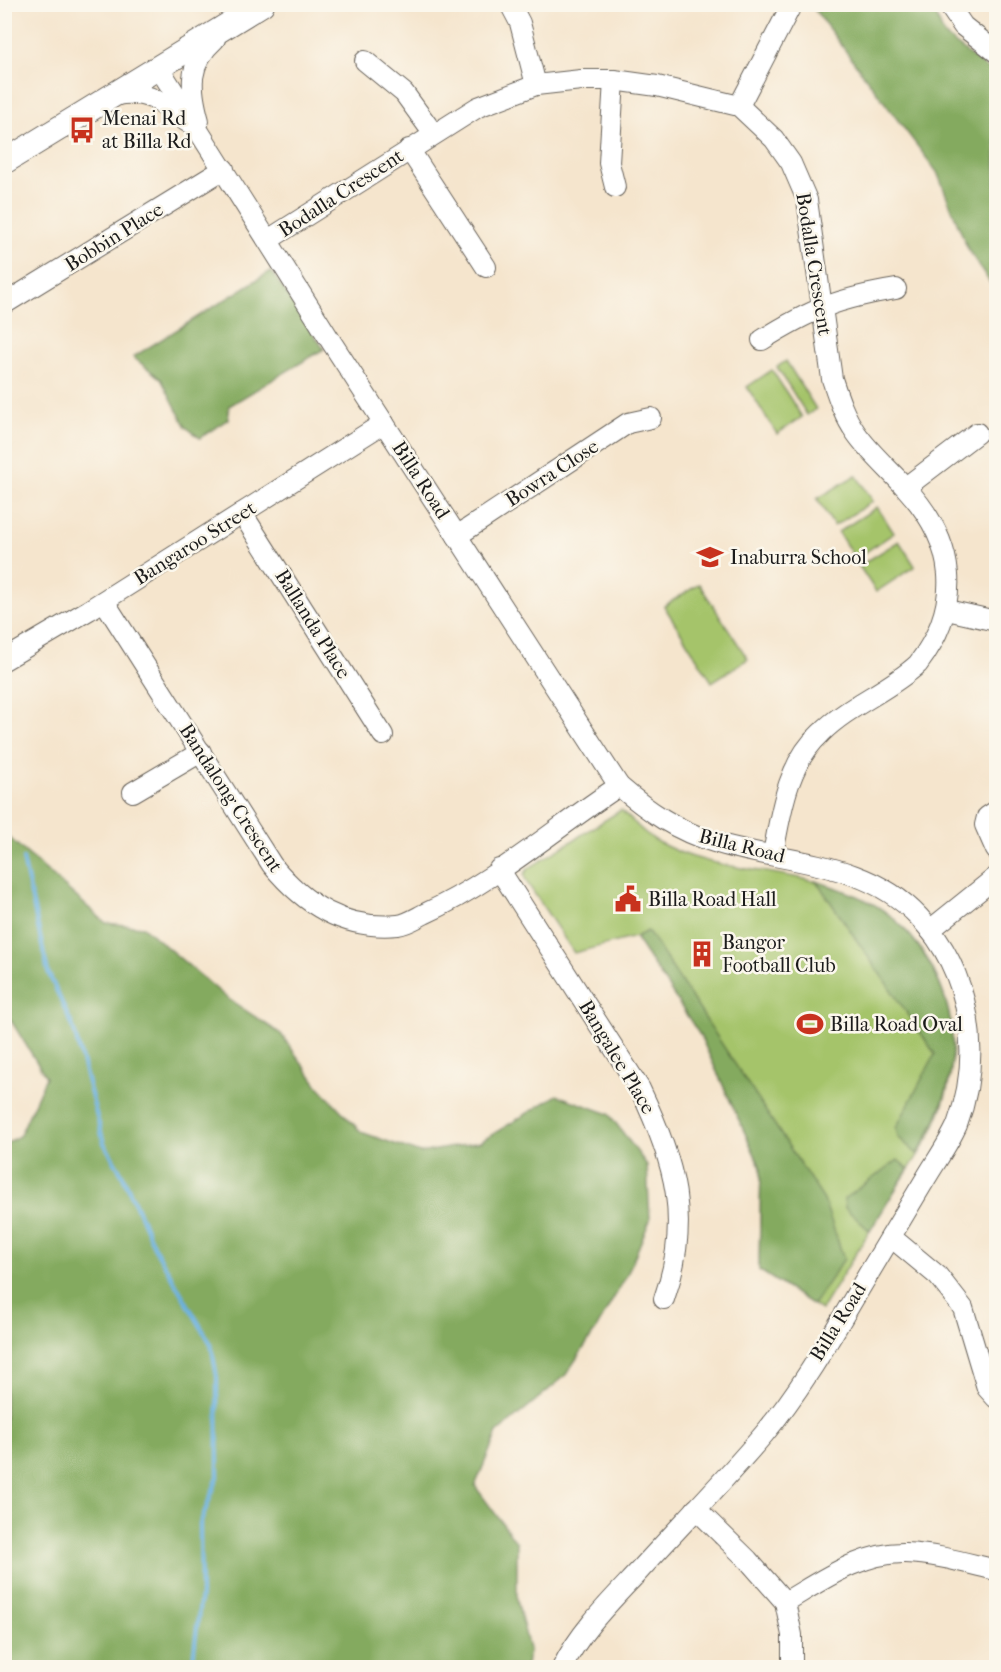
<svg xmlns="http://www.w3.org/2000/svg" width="1001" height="1672" font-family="'IM FELL French Canon',serif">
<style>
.green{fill:#a5c46b;stroke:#607044;stroke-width:1.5}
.forest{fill:#84aa5f;stroke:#50633e;stroke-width:1.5}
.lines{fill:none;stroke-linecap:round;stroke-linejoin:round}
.stream{stroke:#69b1e1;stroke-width:4}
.minor-casing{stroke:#68625a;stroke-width:22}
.major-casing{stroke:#68625a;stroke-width:26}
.minor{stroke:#fff;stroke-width:20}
.major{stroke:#fff;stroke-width:24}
.labels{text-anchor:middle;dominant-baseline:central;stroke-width:5;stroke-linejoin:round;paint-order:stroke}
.poi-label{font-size:20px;fill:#1c1c1c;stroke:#fbf7ec;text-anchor:start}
.street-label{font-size:20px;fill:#1c1c1c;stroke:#fbf7ec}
</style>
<rect width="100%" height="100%" fill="#fbf7ec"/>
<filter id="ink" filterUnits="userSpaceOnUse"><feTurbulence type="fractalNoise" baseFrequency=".0167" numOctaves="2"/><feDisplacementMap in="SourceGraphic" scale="12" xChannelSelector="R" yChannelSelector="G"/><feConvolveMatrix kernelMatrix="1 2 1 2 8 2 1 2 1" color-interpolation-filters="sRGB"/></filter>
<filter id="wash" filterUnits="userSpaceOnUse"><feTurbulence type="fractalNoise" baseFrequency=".008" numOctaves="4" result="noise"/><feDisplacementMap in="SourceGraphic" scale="24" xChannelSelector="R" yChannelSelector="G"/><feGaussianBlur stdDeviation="1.35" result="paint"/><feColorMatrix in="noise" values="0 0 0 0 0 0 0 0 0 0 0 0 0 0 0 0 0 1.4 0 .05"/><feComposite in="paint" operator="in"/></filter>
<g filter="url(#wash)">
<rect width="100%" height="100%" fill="#f5e5cd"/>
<!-- green -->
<g class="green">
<polygon points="786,361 816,409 807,415 777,367"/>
<polygon points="772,370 802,417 777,434 747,387"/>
<polygon points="856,475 873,501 834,526 817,499"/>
<polygon points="877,507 894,533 855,559 838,532"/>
<polygon points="899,541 915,566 876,592 859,566"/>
<polygon points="699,584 748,659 712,682 664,606"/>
<path d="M621,810C632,820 643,833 655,840C706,871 765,867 821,883C866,895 904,919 928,960C958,1013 960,1069 935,1125C924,1150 905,1174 890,1198C867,1235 844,1272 821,1310L759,1270L761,1168L700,1035L635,937L574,953L526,881L524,874L529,868Z"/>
</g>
<!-- forest -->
<g class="forest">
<polygon points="811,5 932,5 944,35 996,75 996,292 967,247 937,172"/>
<polygon points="271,271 324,349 229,406 228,419 200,438 186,427 161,379 133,357"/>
<polygon points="5,834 106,923 143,927 227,998 281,1034 319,1087 361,1132 420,1153 480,1142 557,1095 609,1114 647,1165 650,1220 627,1275 595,1331 565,1376 497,1433 475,1486 517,1543 517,1600 529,1649 527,1667 5,1667 5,1145 20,1135 46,1077 5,1011"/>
<path d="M816,881C836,888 856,894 875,905C897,918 915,939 928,961C967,1028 957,1090 917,1154L898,1137L896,1128L935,1054Z"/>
<polygon points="648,931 824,1200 844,1259 813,1305 759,1270 761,1168 700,1035 635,937"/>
<polygon points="898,1160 908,1169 870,1231 845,1208 844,1199"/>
</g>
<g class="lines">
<!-- stream -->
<polyline class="stream" points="23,859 48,972 73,1027 104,1143 122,1174 154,1247 211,1344 217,1377 218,1477 200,1524 201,1594 192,1668"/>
</g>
</g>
<g filter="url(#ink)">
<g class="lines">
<!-- minor casing -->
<g class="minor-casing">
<g id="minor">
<polyline points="510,4 520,23 536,85"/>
<polyline points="948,4 963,26 996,52"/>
<polyline points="365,61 404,93 433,133"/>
<path d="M159,68L332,343L619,786C648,811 677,831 714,842C785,864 865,859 919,917C971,972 983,1055 957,1125C949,1143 936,1161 926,1178C908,1208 890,1238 872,1268C838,1324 806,1384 764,1434C724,1481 680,1526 639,1571C611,1601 580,1631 562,1668"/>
<polyline points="614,80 609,163 615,187"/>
<path d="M117,95C146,89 166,104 187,122"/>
<polyline points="739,106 792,4"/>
<path d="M199,121C190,88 187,64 215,39"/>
<polyline points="409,149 486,267"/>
<path d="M268,240L478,107L536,85L581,80H614L657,86L739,106L774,139L791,163L807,200L832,379C838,397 844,416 856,433C870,453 889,469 905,487C956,542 964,603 918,664C889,691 849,705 821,733C787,764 781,812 773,854"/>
<polyline points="4,304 224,169"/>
<path d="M762,340C811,309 840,298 896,289"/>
<polyline points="906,487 977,433"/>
<polyline points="242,513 383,735"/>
<polyline points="457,536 628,423 651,418"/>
<path d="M104,601L272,865C305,905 344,930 398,925C407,924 416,918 424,914C494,882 555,828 619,786"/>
<polyline points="947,610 996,621"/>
<polyline points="4,660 89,610 384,423"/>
<polyline points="133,792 201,752"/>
<polyline points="996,811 987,817 985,825 996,850"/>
<path d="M499,869L640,1089C675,1162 692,1220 664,1299"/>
<polyline points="930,930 996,877"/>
<polyline points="891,1237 938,1276 963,1308 987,1388 996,1398"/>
<polyline points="696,1509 748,1560 785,1602 792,1635 792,1668"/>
<path d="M785,1602C821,1581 861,1552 905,1553C936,1554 966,1563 996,1570"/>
</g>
</g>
<!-- major casing -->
<g class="major-casing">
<polyline id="major" points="4,162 262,4"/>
</g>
<!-- minor -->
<use href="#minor" class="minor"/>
<!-- major -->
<use href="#major" class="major"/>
</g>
</g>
<!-- icons -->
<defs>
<g id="bus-bare" transform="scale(2.07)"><path d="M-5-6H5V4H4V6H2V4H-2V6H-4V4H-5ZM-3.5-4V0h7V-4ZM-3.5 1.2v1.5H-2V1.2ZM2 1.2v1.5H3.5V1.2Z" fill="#c8321e" stroke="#fbf7ec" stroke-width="2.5" paint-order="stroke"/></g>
<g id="school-bare" transform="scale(2.07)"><path d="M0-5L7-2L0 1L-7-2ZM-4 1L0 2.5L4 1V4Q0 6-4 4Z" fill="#c8321e" stroke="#fbf7ec" stroke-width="2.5" paint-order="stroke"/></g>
<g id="civic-bare" transform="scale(2.07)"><path d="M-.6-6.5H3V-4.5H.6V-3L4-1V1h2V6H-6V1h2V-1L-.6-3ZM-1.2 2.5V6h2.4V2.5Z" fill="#c8321e" stroke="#fbf7ec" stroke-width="2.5" paint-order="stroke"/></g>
<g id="building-bare" transform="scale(2.07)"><path d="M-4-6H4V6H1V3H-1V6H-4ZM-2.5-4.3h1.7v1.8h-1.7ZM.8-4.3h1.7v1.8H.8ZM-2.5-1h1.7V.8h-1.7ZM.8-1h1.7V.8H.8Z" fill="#c8321e" stroke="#fbf7ec" stroke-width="2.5" paint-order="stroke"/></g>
<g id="stadium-bare" transform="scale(2.07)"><path d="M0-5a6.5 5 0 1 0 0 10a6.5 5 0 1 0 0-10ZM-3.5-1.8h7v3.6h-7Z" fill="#c8321e" stroke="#fbf7ec" stroke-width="2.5" paint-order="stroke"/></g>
</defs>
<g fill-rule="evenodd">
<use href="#bus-bare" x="82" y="130"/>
<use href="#school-bare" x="710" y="557"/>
<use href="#civic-bare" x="628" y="899"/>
<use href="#building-bare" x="702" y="954"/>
<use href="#stadium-bare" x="810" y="1024"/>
</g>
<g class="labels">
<!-- poi labels -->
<g class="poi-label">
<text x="102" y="118">Menai Rd<tspan x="102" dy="23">at Billa Rd</tspan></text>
<text x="730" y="557">Inaburra School</text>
<text x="648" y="899">Billa Road Hall</text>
<text x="722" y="942">Bangor<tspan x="722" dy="23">Football Club</tspan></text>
<text x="830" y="1024">Billa Road Oval</text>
</g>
<!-- street labels -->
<g class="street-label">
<text transform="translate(341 193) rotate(-33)">Bodalla Crescent</text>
<text transform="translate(114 237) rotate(-32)">Bobbin Place</text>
<text transform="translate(814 264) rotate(81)">Bodalla Crescent</text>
<text transform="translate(552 473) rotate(-33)">Bowra Close</text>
<text transform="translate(421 480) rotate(57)">Billa Road</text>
<text transform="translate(195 543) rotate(-32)">Bangaroo Street</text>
<text transform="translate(313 624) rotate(58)">Ballanda Place</text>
<text transform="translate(231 798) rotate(57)">Bandalong Crescent</text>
<text transform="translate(742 846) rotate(14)">Billa Road</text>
<text transform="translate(617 1057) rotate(59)">Bangalee Place</text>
<text transform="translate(838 1322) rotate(-58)">Billa Road</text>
</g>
</g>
<!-- margin -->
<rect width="1001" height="1672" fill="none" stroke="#fbf7ec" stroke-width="24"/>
</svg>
